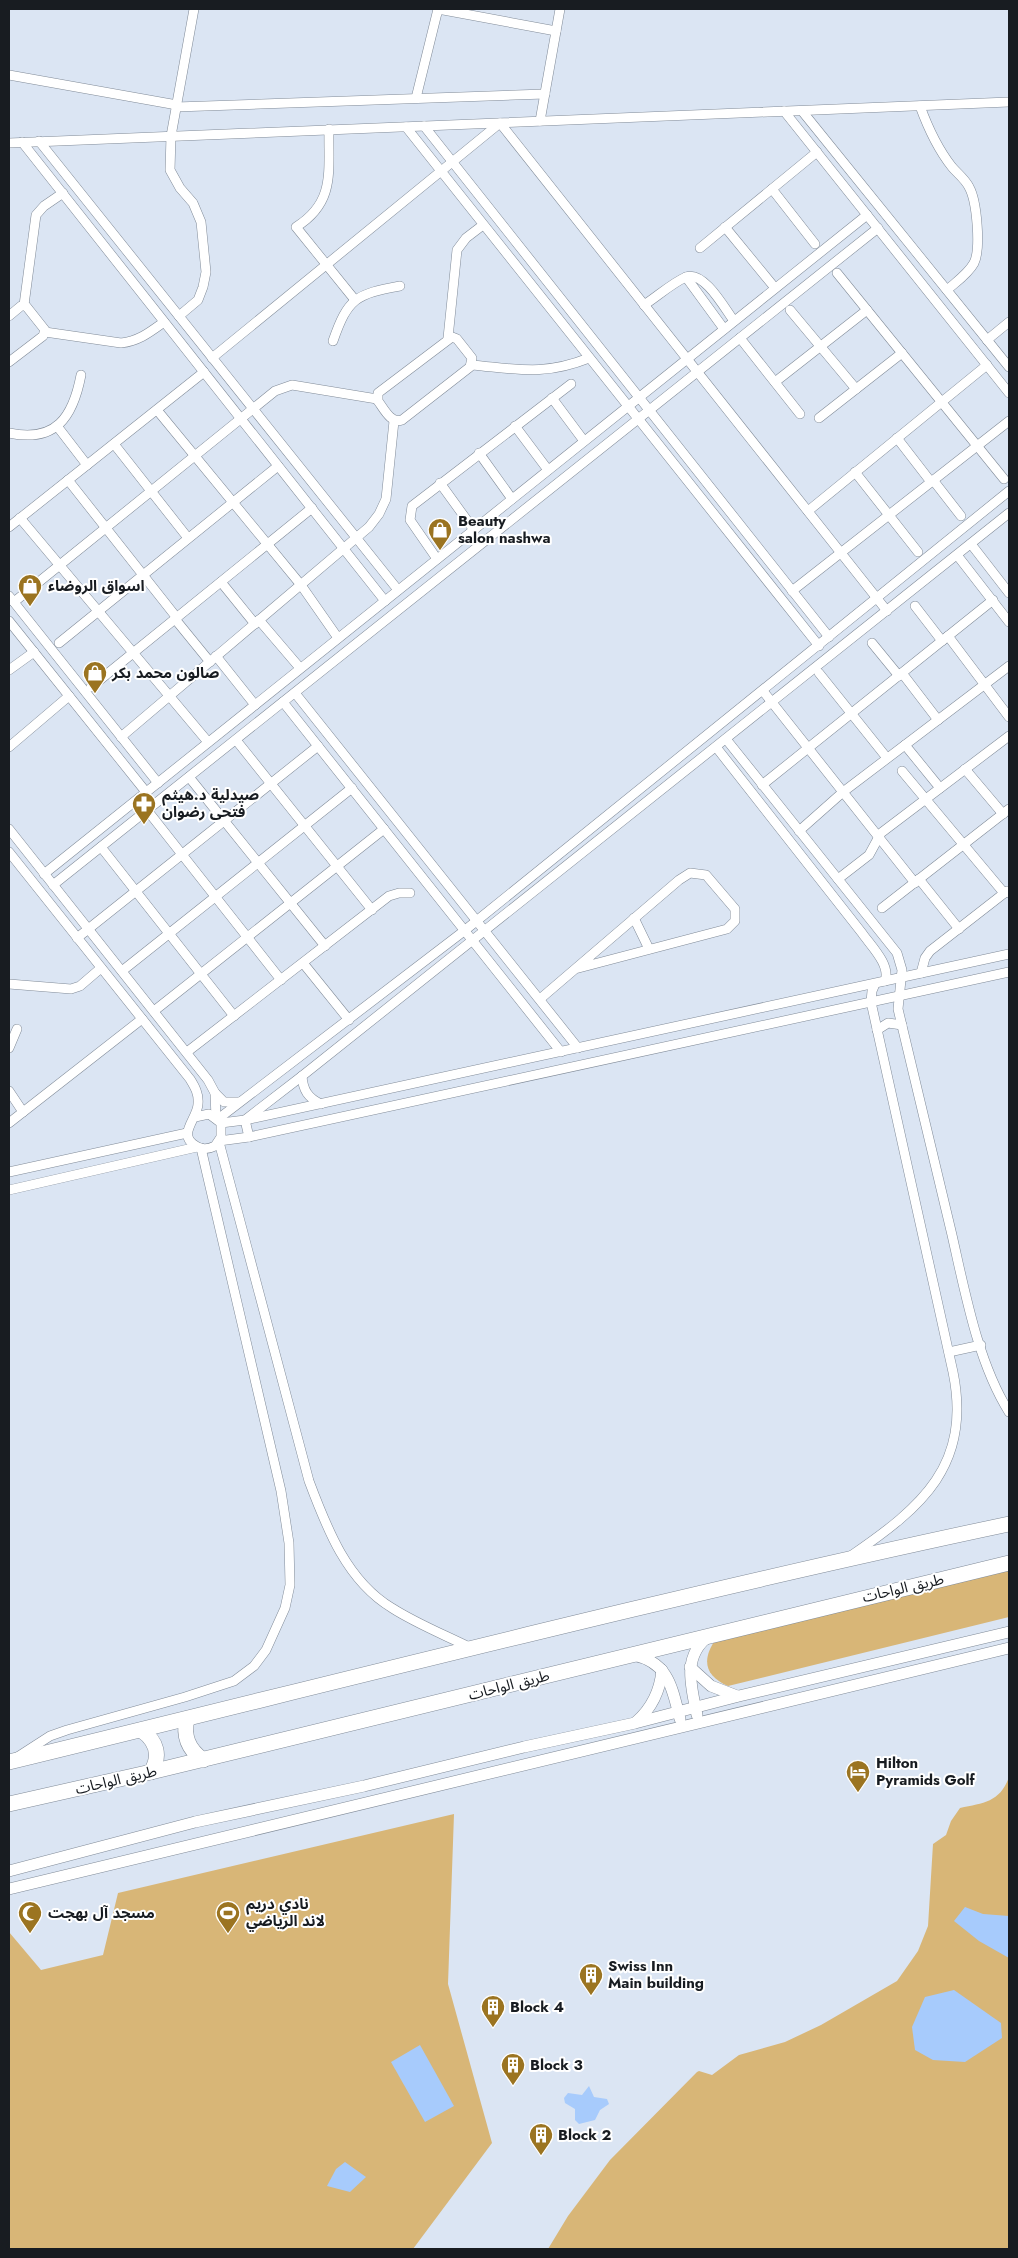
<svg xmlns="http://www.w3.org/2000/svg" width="1018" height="2258" font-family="Jost,'Noto Sans Arabic',sans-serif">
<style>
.green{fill:#d8b677}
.water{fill:#a7cbfc}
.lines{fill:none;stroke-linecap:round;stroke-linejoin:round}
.minor-casing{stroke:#818b98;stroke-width:10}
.tertiary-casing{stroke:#818b98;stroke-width:12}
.trunk-casing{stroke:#818b98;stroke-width:16}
.minor{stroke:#fff;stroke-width:9}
.tertiary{stroke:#fff;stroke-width:11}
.trunk{stroke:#fff;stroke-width:15}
.labels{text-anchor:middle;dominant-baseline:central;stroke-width:4;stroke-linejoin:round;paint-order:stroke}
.poi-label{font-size:15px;font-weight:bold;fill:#181c21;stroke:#fff;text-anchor:start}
.street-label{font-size:15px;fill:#181c21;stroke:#fff}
</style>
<rect width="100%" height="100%" fill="#dbe5f3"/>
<!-- green -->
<g class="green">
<path d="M1009,1568V1617L728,1686C705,1676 701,1660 716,1639Z"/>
<path d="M1009,1777V2249H548L568,2216L610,2160L697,2072L699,2071L712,2075L739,2055L785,2042L821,2025L897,1981L918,1951L928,1926L933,1844L946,1835L951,1821L960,1808C984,1803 1000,1802 1009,1777Z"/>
<polygon points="454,1814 448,1984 492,2143 413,2249 9,2249 9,1932 41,1970 103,1955 118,1893"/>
</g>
<!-- water -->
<g class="water">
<polygon points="965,1907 983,1914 1009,1916 1009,1958 979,1941 954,1921"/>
<polygon points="954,1990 1001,2023 1002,2038 965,2062 933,2060 915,2050 912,2027 925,1997"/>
<polygon points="420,2045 454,2106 425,2122 391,2062"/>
<polygon points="589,2086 594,2097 607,2099 609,2104 600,2110 595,2120 579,2124 575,2120 575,2109 565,2103 564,2098 568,2093 582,2095"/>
<polygon points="345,2162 366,2177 350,2192 327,2186 336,2169"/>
</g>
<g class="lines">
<!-- minor casing -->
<g class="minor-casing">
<g id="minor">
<polyline points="9,75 177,105"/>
<polyline points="416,98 438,9 556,31"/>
<path d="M920,106C928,128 937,148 952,167C958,174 965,179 969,187C977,201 981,249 974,263C968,274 956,282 947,290"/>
<polyline points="176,107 545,94"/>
<polyline points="784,111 1009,393"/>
<polyline points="802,111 1009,367"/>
<polyline points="540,121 560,9"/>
<polyline points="424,126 829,637"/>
<polyline points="406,127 819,646"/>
<path d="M329,129C328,171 336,202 296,227L355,300"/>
<polyline points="39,141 398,590"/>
<polyline points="22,142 385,601"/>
<polyline points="9,143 1009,102"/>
<polyline points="772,189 815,244"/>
<polyline points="725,227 775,288"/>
<polyline points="700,248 817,152"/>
<polyline points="837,273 1004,479"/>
<polyline points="686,277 724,329"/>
<polyline points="24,305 36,215 44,206 63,193"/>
<path d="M644,305C658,296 672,283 686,277C704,270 725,309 734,321"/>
<polyline points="790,310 856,389"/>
<polyline points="9,316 21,306 26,306 45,330 43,336 9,362"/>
<polyline points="179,316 198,300 203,287 206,272 201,222 193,203 180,188 170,170 171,136 194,9"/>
<path d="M45,332L121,343C139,341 150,332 164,322"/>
<path d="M452,337L457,339L472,358L470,367L402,420C391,424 384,409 378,401V393Z"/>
<polyline points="448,338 457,250 466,238 483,225"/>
<polyline points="740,338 800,414"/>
<polyline points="987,340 1009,322"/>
<path d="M333,341C348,298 356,294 400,286"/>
<polyline points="212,358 500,123 887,611"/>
<path d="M471,365C518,369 544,376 589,358"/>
<polyline points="775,382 867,310"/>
<polyline points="552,398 584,441"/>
<polyline points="157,410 301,585 338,638"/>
<polyline points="819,418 902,353"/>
<polyline points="57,426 87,465"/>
<polyline points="515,426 548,470"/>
<path d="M9,433C56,443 73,417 81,375"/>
<polyline points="897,438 931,482"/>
<polyline points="114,444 188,538"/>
<polyline points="479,453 512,499"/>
<polyline points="855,472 918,552"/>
<polyline points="68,480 177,618"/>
<polyline points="933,480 961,516"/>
<polyline points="440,483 474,530"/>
<polyline points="808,511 987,365"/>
<polyline points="20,518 208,742"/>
<polyline points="9,527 204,372"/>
<polyline points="971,544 1009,593"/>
<polyline points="957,555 1009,622"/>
<polyline points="437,559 410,520 412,506 571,384"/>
<polyline points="221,582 255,624"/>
<polyline points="792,591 1009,421"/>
<polyline points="9,596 158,783"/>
<polyline points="14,602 275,391 292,385 377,399"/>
<polyline points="915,606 942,641"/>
<polyline points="175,619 210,662"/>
<polyline points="259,620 300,668"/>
<polyline points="9,621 146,792"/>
<polyline points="948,636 1009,717"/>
<polyline points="59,643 278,466"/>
<polyline points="872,643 899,676"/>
<polyline points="216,656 255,705"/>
<polyline points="9,670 34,652"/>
<polyline points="819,673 887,758"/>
<polyline points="902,673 938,720"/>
<polyline points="91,687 312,508"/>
<polyline points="763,691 915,883"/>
<polyline points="295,693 578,1048"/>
<polyline points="283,702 561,1052"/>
<polyline points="121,737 369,527 379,514 386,499 394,421"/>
<path d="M726,739L897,953L902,970L898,1009C916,1084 934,1160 952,1235C965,1292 978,1363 1009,1412"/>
<polyline points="236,740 372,910"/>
<polyline points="905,745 940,788"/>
<polyline points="9,747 69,696"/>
<path d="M716,747L862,933C871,946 891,965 885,981"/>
<polyline points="965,769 1003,814"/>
<polyline points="902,771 1004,893 1009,892"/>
<polyline points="189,777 325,946"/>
<polyline points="762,785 993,600"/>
<polyline points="147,810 281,980"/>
<polyline points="9,829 208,1080 215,1093 216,1118"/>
<polyline points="799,831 843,792 1009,666"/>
<polyline points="101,847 234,1016"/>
<path d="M9,852L190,1079C195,1087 199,1094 198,1104C198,1118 176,1135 196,1146C202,1150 209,1149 215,1146L221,1137V1123L209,1114L195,1117"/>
<polyline points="44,874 867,215"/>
<polyline points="838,879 869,855 881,833 1009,736"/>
<polyline points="919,879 959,929"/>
<polyline points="53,885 878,228"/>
<polyline points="882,908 1009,809"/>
<polyline points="634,918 649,949"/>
<polyline points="77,938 318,746"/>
<polyline points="303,963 349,1020"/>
<polyline points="122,971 352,788"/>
<polyline points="921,973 925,958 930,951 1007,891"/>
<polyline points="9,984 71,989 80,986 101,968"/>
<polyline points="540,999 679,880 690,873 706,875 735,909 735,921 727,929 575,969"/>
<polyline points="154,1011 384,829"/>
<polyline points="877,1030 888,1023 902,1025"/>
<polyline points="9,1048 17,1029"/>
<polyline points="187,1052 389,896 399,893 410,893"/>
<path d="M302,1076C303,1090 308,1098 321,1104"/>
<polyline points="9,1091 23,1112"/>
<polyline points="215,1093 224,1102 239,1102"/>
<polyline points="218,1119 464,931 1009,491"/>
<polyline points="9,1123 142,1019"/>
<polyline points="221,1123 245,1120 1009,954"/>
<polyline points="249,1137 245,1120 302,1076 1009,513"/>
<polyline points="219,1141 249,1137 1009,972"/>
<path d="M219,1142L309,1481C327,1529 347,1581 392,1608C417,1624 445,1635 471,1648"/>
<polyline points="9,1172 187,1133"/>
<polyline points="9,1190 197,1147"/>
<polyline points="949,1352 981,1345"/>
<path d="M852,1555C922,1507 972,1465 953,1372L871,1002L872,991L875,984"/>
<polyline points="19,1756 50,1736 67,1730 185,1697 234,1681 254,1666 266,1650 285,1608 290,1585 289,1543 281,1491 201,1148"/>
</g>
</g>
<!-- tertiary casing -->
<g class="tertiary-casing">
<g id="tertiary">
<path d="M633,1655C669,1662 672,1688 680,1719"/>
<polyline points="690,1667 711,1686 737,1696"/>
<path d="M697,1715C691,1686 682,1656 709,1636"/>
<path d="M636,1722C652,1708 660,1692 662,1670"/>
<polyline points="9,1871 195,1822 364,1786 524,1747 635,1723 739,1696 1009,1632"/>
<polyline points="9,1889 1009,1648"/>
</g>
</g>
<!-- trunk casing -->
<g class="trunk-casing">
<g id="trunk">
<path d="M187,1719C183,1736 188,1749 203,1760"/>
<path d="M141,1730C157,1741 161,1756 151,1772"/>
<path d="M9,1762C342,1681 674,1595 1009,1524"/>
<polyline points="9,1804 151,1772 1009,1563"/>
</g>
</g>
<!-- minor -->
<use href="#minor" class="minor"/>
<!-- tertiary -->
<use href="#tertiary" class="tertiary"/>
<!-- trunk -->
<use href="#trunk" class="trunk"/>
</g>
<!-- icons -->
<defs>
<g id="shop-pin" transform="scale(1.25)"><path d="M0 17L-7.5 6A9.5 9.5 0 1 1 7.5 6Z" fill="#9b7421" stroke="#fff"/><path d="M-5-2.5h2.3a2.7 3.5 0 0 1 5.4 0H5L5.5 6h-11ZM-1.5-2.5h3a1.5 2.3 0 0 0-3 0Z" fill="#fff"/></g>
<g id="pharmacy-pin" transform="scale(1.25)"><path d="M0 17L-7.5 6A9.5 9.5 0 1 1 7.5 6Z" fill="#9b7421" stroke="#fff"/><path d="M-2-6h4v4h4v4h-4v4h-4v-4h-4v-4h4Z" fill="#fff"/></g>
<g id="hotel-pin" transform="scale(1.25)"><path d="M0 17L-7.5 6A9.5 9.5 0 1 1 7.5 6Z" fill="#9b7421" stroke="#fff"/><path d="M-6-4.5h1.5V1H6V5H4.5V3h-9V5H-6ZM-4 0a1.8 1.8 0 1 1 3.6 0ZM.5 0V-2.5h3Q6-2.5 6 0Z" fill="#fff"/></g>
<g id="mosque-pin" transform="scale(1.25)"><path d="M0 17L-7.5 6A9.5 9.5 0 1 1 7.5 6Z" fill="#9b7421" stroke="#fff"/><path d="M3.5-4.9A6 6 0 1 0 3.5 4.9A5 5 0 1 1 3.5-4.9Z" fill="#fff"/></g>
<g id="stadium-pin" transform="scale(1.25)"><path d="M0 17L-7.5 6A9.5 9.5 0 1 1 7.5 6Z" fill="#9b7421" stroke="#fff"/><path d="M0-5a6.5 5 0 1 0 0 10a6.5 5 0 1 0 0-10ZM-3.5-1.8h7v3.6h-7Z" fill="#fff"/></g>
<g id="building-pin" transform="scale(1.25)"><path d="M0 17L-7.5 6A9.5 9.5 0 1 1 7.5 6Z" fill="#9b7421" stroke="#fff"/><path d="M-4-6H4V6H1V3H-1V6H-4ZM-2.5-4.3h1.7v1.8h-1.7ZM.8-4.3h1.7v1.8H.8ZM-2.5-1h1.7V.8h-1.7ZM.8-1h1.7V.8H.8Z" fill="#fff"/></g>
</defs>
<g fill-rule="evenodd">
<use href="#shop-pin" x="440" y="530"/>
<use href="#shop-pin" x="30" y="586"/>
<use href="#shop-pin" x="95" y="673"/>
<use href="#pharmacy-pin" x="144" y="804"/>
<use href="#hotel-pin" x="858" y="1772"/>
<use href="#mosque-pin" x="30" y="1913"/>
<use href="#stadium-pin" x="228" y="1913"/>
<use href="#building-pin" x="591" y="1975"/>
<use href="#building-pin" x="493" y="2007"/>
<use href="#building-pin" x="513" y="2065"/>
<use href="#building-pin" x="541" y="2135"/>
</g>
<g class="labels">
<!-- poi labels -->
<g class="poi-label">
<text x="458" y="521">Beauty<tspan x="458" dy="17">salon nashwa</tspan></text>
<text x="48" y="586">اسواق الروضاء</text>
<text x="112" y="673">صالون محمد بكر</text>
<text x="162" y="795">صيدلية د.هيثم<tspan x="162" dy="17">فتحى رضوان</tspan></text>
<text x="876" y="1763">Hilton<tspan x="876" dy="17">Pyramids Golf</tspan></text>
<text x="246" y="1904">نادي دريم<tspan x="246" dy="17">لاند الرياضي</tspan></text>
<text x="48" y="1913">مسجد آل بهجت</text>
<text x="608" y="1966">Swiss Inn<tspan x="608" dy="17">Main building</tspan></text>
<text x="510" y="2007">Block 4</text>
<text x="530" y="2065">Block 3</text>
<text x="558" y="2135">Block 2</text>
</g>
<!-- street labels -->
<g class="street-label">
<text transform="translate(903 1588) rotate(-13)">طريق الواحات</text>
<text transform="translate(509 1685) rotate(-14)">طريق الواحات</text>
<text transform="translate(116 1780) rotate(-13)">طريق الواحات</text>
</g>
</g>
<!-- border -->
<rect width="1018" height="2258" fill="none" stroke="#181c21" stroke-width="20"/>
</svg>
